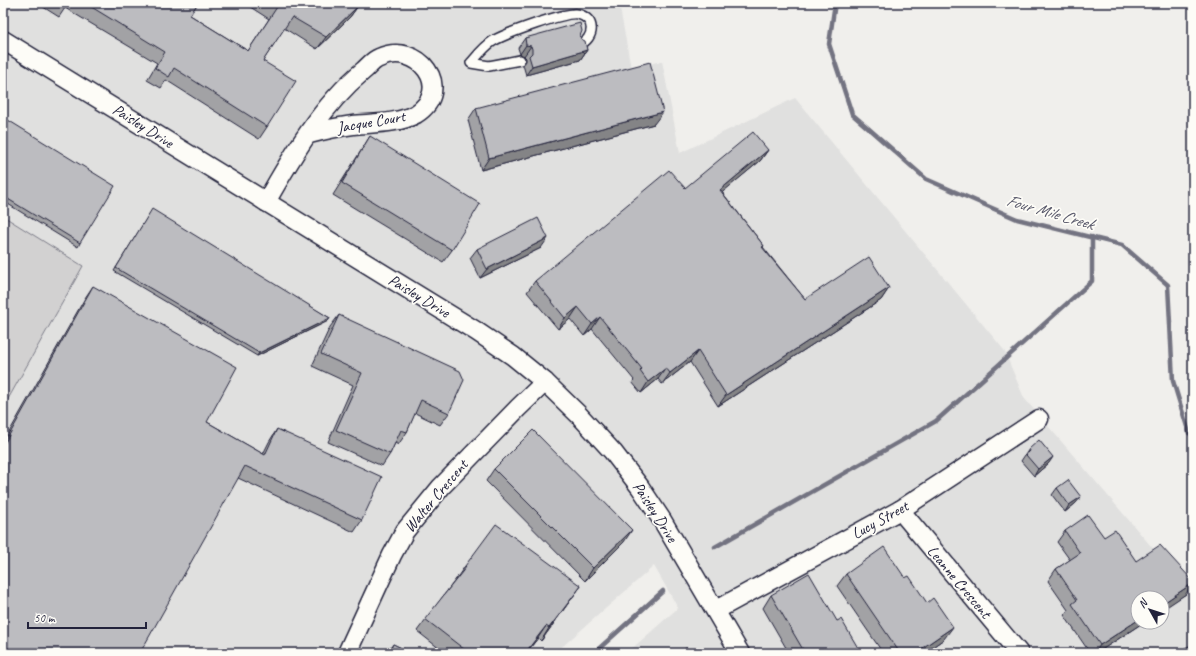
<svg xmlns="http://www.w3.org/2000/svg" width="1196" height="656" font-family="Caveat,sans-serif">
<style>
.built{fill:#e0e0df;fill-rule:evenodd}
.green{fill:#d2d1d1;stroke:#7a7a86}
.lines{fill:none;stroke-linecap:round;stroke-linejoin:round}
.stream{stroke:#737381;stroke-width:4.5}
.service-casing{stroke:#22223b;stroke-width:12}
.minor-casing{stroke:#22223b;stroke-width:21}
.service{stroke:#fdfcf7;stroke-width:9}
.minor{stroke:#fdfcf7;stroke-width:18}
.wall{fill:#a2a2a5;stroke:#22223b}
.shaded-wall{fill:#848486;stroke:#22223b}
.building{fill:#bcbcc0;stroke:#22223b}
.labels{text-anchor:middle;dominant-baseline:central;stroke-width:3.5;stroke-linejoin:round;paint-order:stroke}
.street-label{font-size:16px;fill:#22223b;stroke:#fdfcf7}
.water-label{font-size:17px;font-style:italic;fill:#58586a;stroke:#fdfcf7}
</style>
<rect width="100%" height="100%" fill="#f0efec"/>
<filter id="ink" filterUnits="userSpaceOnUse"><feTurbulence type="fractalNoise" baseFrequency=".025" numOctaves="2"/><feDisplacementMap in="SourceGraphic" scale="8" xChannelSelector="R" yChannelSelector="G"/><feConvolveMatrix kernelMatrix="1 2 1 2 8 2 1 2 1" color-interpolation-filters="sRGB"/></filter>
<g filter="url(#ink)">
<!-- built -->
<path class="built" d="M3,3H619L631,68L662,61L680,153L795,98L1004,350L1024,398L1193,595V653H627L678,608L654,566L555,653H3V408L83,266L3,216ZM1138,598H1162V622H1138Z"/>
<!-- green -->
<polygon class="green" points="3,216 83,266 3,408"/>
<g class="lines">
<!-- stream -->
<g class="stream">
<polyline points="835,3 829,44 852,114 926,179 1017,219 1122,245 1168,285 1173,381 1189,433 1193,436"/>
<polyline points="715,547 936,421 1092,281 1092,237"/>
<polyline points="594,653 663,591"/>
</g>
<!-- service casing -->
<g class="service-casing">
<path id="service" d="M520,60L489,66L471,63C478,55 484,47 493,41C505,34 567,11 578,14C596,19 595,38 579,45"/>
</g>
<!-- minor casing -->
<g class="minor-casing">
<g id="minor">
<polyline points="3,40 476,331 513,356 545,382 578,414 613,452 640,487 662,520 740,653"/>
<path d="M266,202C292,156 322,105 363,71C368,67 373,60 379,58C418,40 455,89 416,114C398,124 373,123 353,125C338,127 324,130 309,134"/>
<polyline points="900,510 1019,653"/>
<polyline points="716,610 900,510 1039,419"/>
<polyline points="347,653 392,555 405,531 441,487 518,408 545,382"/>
</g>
</g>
<!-- service -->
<use href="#service" class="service"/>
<!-- minor -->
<use href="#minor" class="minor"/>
</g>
<!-- wall -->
<g class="wall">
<polygon points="41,3 198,3 190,15 248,51 269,19 244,3 358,3 358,6 350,17 317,49 284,28 263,61 267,127 259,139 166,80 161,88 147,80 157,63 65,8 59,17 40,5"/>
<polygon points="580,36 587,50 580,60 526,75 523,65 526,61 526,58 524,56 520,54 518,48 525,38"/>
<polygon points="476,108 654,124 481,170 468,120"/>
<polygon points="3,117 80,243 78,247 3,201"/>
<polygon points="370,136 452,250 443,262 333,195 362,149"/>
<polygon points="768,150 760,161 722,192 764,246 763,247 805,299 889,288 881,300 718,406 690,362 662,384 658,379 641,393 632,382 634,380 592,329 584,336 570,319 558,329 527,292 535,281 685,188"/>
<polygon points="150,213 330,318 328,321 257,356 114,271"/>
<polygon points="541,248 480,278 470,258 477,249"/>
<polygon points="93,286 207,422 263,454 269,442 277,429 362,520 354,532 238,478 3,653 3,443 85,298"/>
<polygon points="339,315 449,413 440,425 415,413 407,432 398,445 395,443 390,454 382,466 328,442 353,385 312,366 330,327"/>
<polygon points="1029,449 1049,463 1034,476 1021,461"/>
<polygon points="494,469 624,542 585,581 486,481"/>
<polygon points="1057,488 1076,503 1065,512 1052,495"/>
<polygon points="1065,531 1104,537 1136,561 1186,594 1138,622 1144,622 1097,653 1090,653 1064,615 1068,610 1048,581 1056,569 1070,560 1057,542"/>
<polygon points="465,566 572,598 541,641 538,638 526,653 445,653 417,631 456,579"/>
<polygon points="846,574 905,578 944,639 924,653 883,653 837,586"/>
<polygon points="771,595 837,621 861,653 789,653 763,608"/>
<polygon points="393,644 412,653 387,653"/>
</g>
<!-- shaded-wall -->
<g class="shaded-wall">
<polygon points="358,6 350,17 317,49 326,37"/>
<polygon points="526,45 531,46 524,56 520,54"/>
<polygon points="587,50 580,60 526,75 532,66"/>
<polygon points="663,112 654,124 481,170 489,158"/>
<polygon points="768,150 760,161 712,201 720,190"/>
<polygon points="548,238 541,248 480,278 487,269"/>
<polygon points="889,288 881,300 718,406 726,395"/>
<polygon points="578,307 570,319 558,329 565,318"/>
<polygon points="600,317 592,329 584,336 592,324"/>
<polygon points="330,318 328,321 257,356 259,353"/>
<polygon points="698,351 690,362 662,384 670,373"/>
<polygon points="666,368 658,379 641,393 648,382"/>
<polygon points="1053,457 1049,463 1034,476 1038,469"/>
<polygon points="1081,497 1076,503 1065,512 1069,505"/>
<polygon points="632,530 624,542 585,581 593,568"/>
<polygon points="1193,583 1186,594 1162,610 1162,604"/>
<polygon points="581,586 572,598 541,641 549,628"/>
<polygon points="1138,620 1138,622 1144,622 1097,653 1095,653 1100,645"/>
<polygon points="546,626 538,638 526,653 525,653"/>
<polygon points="953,627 944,639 924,653 915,653"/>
</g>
<!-- building -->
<g class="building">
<polygon points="63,3 68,3 67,5"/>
<polygon points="85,3 198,3 190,15 248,51 277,7 270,3 358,3 358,6 326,37 292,17 263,61 296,81 267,127 174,68 169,77 155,68 165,52"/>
<polygon points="580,23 582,31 580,36 581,39 585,41 587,50 532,66 529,56 532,53 532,49 531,46 526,45 525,38"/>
<polygon points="650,62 663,112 489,158 476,108"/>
<polygon points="3,117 115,186 80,243 3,196"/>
<polygon points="753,132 768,150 720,190 764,246 762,247 805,299 869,257 889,288 726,395 698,351 670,373 666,368 648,382 640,371 642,369 600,317 592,324 578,307 565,318 535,281 669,170 685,188"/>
<polygon points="370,136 480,204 452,250 342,183"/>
<polygon points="152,209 330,318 259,353 116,268"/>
<polygon points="538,218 548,238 487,269 477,249"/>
<polygon points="93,286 237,367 207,422 265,455 277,429 382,477 362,520 245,466 140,653 3,653 3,446"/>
<polygon points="339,315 460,371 464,380 449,413 421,400 407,432 401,430 390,454 336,430 362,373 321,354"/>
<polygon points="533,430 632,530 593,568 494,469"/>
<polygon points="1039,440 1053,457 1038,469 1026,455 1030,451 1029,449"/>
<polygon points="1068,480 1081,497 1069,505 1057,488"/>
<polygon points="1088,515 1104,537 1115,530 1136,561 1160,545 1193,581 1193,583 1162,604 1162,598 1138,598 1138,620 1100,645 1072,604 1077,600 1056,569 1080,553 1065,531"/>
<polygon points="496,524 581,586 549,628 546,626 525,653 469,653 425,619 466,567 465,566"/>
<polygon points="884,547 905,578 909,576 927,603 933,598 953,627 915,653 900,653 846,574"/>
<polygon points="809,573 837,621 841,619 861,653 805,653 771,595"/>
<polygon points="393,644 412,653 389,653"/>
<polygon points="1193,644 1193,653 1175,653"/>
<polygon points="686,648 700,651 701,653 678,653"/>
</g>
</g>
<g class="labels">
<!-- street labels -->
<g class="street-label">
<text transform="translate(371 122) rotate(-10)">Jacque Court</text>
<text transform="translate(143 126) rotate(32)">Paisley Drive</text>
<text transform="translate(419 296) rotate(31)">Paisley Drive</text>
<text transform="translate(436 496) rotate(-50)">Walter Crescent</text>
<text transform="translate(655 512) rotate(57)">Paisley Drive</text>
<text transform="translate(880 520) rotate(-29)">Lucy Street</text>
<text transform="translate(959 582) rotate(50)">Leanne Crescent</text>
</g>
<!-- water labels -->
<g class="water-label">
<text transform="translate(1050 212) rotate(16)">Four Mile Creek</text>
</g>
</g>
<!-- margin -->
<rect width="1196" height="656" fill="none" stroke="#fdfcf7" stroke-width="16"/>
<rect x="8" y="8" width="1180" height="640" fill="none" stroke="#22223b" stroke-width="1.5" filter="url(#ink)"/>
<!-- north arrow -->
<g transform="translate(1150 610) rotate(309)"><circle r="19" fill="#fdfcf7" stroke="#a5a5ac"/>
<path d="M0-3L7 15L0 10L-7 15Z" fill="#22223b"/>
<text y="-6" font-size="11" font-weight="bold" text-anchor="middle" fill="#22223b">N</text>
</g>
<!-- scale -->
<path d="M28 622v6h118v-6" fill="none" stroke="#22223b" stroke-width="2"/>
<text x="34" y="622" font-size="12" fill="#22223b" stroke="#fdfcf7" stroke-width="3" paint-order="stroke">50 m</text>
</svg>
